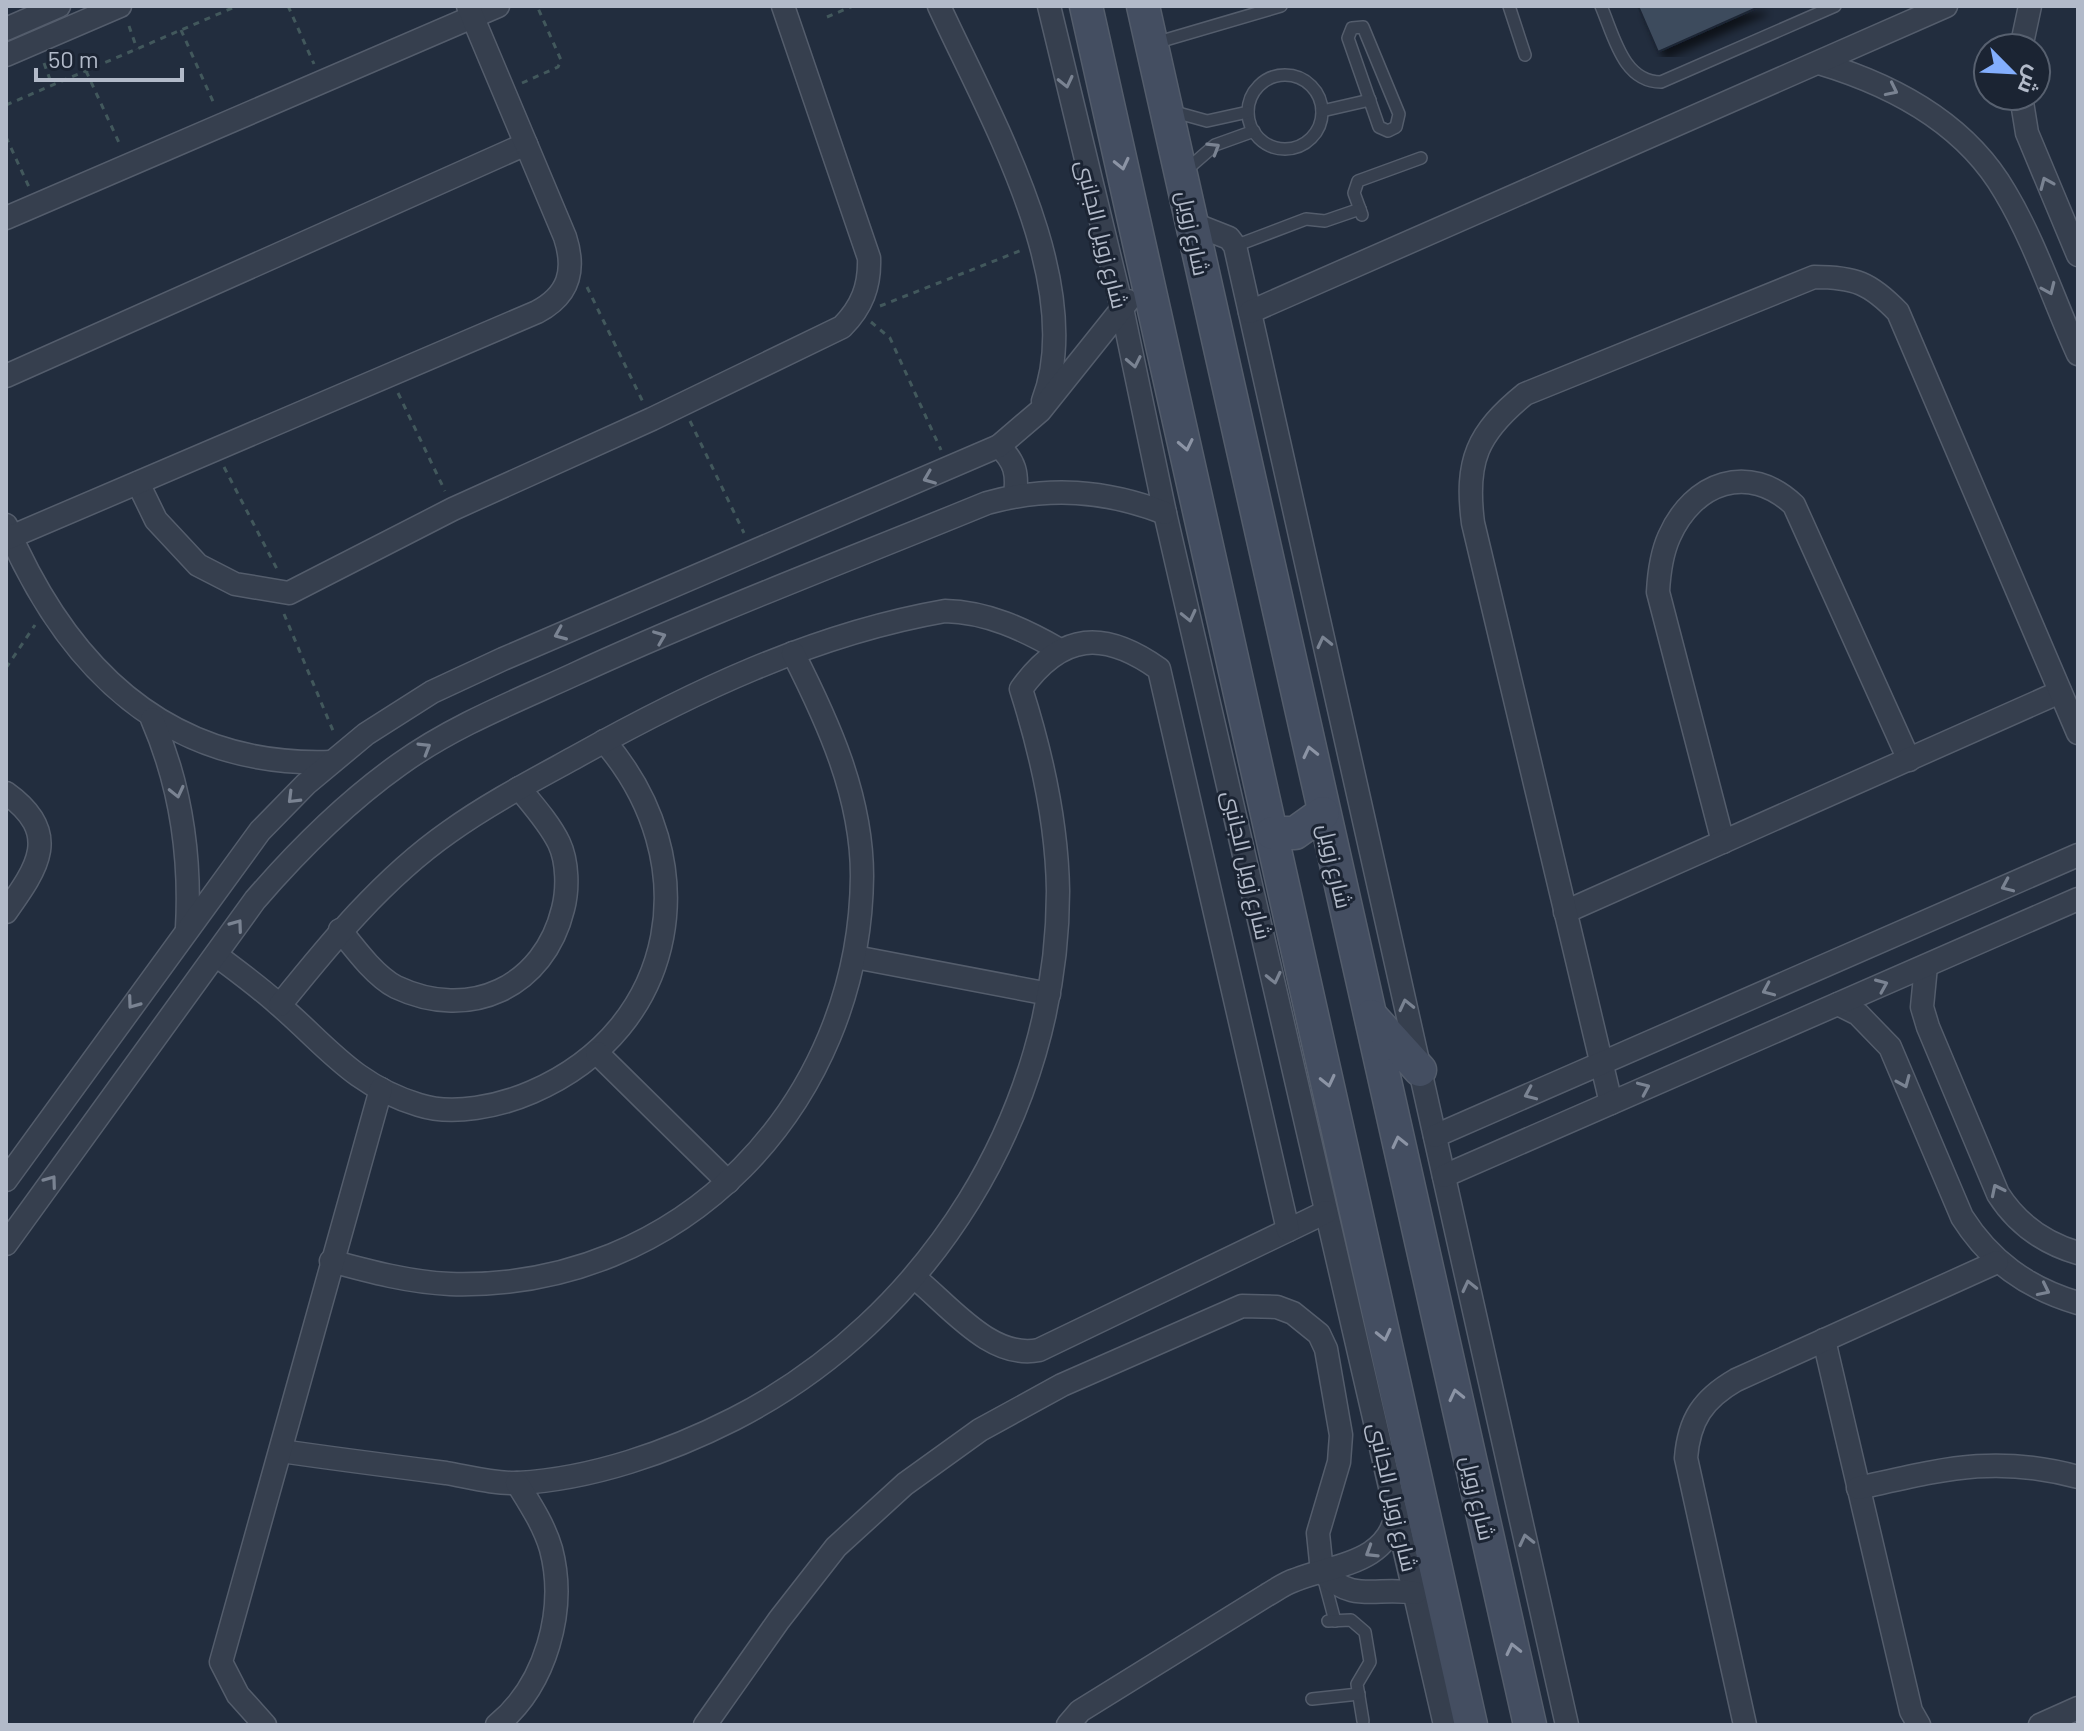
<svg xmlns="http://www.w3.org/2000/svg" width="2084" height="1731" font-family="Barlow,Cairo,sans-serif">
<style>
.building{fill:#3e4b5d;stroke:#1d2635;stroke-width:2;filter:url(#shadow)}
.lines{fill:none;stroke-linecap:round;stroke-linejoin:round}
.lane-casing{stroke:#545d6c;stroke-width:14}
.street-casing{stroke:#545d6c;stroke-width:25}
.secondary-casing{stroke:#545d6c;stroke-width:35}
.path{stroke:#42585c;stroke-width:3;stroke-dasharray:6 6;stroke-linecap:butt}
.lane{stroke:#363f4e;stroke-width:11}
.street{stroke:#363f4e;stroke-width:22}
.secondary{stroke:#444e61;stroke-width:32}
.oneway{stroke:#7a8392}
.oneway2{stroke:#8c94a5}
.labels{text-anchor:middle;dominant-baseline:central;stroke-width:6;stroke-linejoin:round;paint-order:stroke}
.street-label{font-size:22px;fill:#b2bac9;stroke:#1b2433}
</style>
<defs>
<filter id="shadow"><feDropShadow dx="7" dy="7" stdDeviation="4" flood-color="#0009"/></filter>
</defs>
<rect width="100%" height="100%" fill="#222d3e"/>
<!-- building -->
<polygon class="building" points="1638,6 1761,6 1658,52"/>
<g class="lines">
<!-- lane casing -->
<g class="lane-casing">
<g id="lane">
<polyline points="1509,6 1525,55"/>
<path d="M1601,6C1614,36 1623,82 1661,82L1835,6"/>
<polygon points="1363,27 1399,114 1396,127 1388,131 1379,127 1348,38 1352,28"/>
<polyline points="1155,43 1281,6"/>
<circle cx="1285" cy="112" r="37"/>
<polyline points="1171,111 1207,121 1248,112"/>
<polyline points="1322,111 1370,100"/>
<polyline points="1184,172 1215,145 1254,131"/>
<polyline points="1362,215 1354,193 1358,181 1421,158"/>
<polyline points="1235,246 1306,219 1325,221 1360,209"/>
<polyline points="1323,1576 1335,1621"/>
<polyline points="1328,1621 1351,1620 1365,1632 1370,1662 1357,1684 1363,1721"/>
<polyline points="1312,1699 1359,1694"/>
</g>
</g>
<!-- street casing -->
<g class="street-casing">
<g id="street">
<path d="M939,6C988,113 1088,284 1043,401"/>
<polyline points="1049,6 1122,308 1165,513 1445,1725"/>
<polyline points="6,29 59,6"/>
<polyline points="2021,48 2030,6"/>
<polyline points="6,55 120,6"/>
<path d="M1819,63C1893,85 1965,123 2005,192C2035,242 2054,301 2078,354"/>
<polyline points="2021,96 2027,133 2078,255"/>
<polyline points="6,218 498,6"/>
<polyline points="1191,223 1229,238 1235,246 1567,1725"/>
<polyline points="1250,312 1946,6"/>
<polyline points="6,376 526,144"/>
<path d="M999,446C1015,462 1018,473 1015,496"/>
<path d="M138,483L156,520L198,565L235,584L289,593L453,509L652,419L842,327C862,307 870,286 869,258L783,6"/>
<path d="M6,525C67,668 167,768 331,762"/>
<path d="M6,539L537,312C569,295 576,271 565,237L468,6"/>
<path d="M152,719C181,786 191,855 187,928"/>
<path d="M6,793C62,833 38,867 6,912"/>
<path d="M1723,842L1658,592C1659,573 1661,555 1669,537C1693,482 1749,462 1794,505L1909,760"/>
<polyline points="1565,912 2060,692"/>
<path d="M340,930C355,949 375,976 396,987C470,1022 544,987 563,909C568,890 568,862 559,843C550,824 533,805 519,788"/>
<path d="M216,955C237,971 258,986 278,1004C326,1045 353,1085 419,1105C453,1116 500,1106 532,1092C680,1028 707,860 604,741"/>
<polyline points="855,957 1049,994"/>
<path d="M1926,966L1922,1007L1928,1027L1998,1194C2017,1224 2044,1243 2078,1253"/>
<path d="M1838,1004L1858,1014L1890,1047L1962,1217C1990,1261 2027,1288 2078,1303"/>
<path d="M280,1005C330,943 382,879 449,832C488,804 532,781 574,758C690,693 813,634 945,611C987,612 1023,629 1060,650"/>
<polyline points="597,1053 728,1182"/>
<path d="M1611,1103L1473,523C1465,461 1477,433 1525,394L1814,277C1855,277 1870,283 1898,312L2078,733"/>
<polyline points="1435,1136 2078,855"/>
<polyline points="1444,1176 2078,899"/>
<polyline points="6,1180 260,831 306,784 366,734 432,692 503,659 999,446 1040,411 1128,301"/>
<path d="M6,1244L255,900C299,849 345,803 400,764C453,726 514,702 573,675C708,613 848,560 987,503C1049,486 1105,490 1165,513"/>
<path d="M331,1261C371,1272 409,1282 450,1284C682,1291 860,1103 862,876C862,796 828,722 793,653"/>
<path d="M915,1278C950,1306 991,1360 1039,1350L1326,1212"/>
<polyline points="1824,1340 1911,1711 1919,1725"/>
<path d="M281,1451C336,1459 391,1466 446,1473C469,1477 495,1484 518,1483C592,1479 669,1452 734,1419C929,1319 1058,1112 1058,891C1057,821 1042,755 1021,689C1062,632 1104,630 1159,669L1288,1230"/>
<path d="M1858,1488C1941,1470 1993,1454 2078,1477"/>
<polyline points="265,1725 238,1695 221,1662 381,1089"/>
<path d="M497,1725C546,1685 567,1610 551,1549C544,1525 530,1504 517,1483"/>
<path d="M705,1725L779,1620L836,1547L905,1484L980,1430L1062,1385L1242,1306L1277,1307L1293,1313L1319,1334L1326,1349L1341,1435L1339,1462L1318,1533L1322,1572C1354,1604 1377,1586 1415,1593"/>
<path d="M1068,1725L1080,1711L1267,1595C1276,1590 1285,1583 1295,1580C1335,1564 1388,1564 1397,1512"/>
<path d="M1745,1725L1686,1458C1689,1420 1703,1399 1736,1380L1997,1262"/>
<polyline points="2040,1725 2078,1708"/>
</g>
</g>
<!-- secondary casing -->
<g class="secondary-casing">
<g id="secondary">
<polyline points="1086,6 1471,1725"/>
<polyline points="1143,6 1530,1725"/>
<polyline points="1272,833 1295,833 1323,813"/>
<polyline points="1371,1016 1420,1070"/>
</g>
</g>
<!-- path -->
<g class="path">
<polyline points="288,6 314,64"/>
<polyline points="827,17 853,6"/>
<polyline points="129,26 137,49"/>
<polyline points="181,30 215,106"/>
<polyline points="44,63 52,85"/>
<polyline points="86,71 121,147"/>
<polyline points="522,83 558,67 561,60 537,6"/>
<polyline points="6,105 237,6"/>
<polyline points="6,137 29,187"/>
<polyline points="587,287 643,402"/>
<polyline points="880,306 1022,250"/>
<polyline points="871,322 890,338 941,450"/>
<polyline points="398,393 445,491"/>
<polyline points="690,421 744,533"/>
<polyline points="224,467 278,571"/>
<polyline points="284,614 334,733"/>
<polyline points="6,668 35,625"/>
</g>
<!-- lane -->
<use href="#lane" class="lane"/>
<!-- street -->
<use href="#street" class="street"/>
<!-- secondary -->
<use href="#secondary" class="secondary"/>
</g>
<!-- one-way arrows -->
<defs><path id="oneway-chevron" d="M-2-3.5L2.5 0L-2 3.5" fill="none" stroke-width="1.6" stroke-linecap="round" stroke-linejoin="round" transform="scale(2)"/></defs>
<g class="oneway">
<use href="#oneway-chevron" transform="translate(1066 82) rotate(77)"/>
<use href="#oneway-chevron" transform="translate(1892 90) rotate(26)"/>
<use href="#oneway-chevron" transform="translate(1214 148) rotate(-32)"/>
<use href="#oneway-chevron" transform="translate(2046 183) rotate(-113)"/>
<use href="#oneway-chevron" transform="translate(2049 289) rotate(66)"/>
<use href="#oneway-chevron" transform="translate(1134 362) rotate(78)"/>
<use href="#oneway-chevron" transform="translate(929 478) rotate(158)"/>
<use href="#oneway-chevron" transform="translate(1189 616) rotate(77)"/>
<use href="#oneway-chevron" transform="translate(560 634) rotate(157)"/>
<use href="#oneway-chevron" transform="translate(660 637) rotate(-22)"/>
<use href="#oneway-chevron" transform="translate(1324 642) rotate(-103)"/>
<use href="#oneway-chevron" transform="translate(425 748) rotate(-31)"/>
<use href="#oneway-chevron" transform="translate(177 792) rotate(77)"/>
<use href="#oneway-chevron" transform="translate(293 798) rotate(135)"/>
<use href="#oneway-chevron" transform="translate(2007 886) rotate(156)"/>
<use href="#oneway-chevron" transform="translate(237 925) rotate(-54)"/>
<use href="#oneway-chevron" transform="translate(1274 978) rotate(77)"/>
<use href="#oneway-chevron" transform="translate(1882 985) rotate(-23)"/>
<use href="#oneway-chevron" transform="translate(1768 990) rotate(156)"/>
<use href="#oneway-chevron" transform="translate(133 1003) rotate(126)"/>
<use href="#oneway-chevron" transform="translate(1406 1005) rotate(-103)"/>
<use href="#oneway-chevron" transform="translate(1904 1082) rotate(67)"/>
<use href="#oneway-chevron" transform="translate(1644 1088) rotate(-24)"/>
<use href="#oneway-chevron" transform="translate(1530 1094) rotate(156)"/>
<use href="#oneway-chevron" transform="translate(51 1181) rotate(-54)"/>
<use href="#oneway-chevron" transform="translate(1997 1190) rotate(-116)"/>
<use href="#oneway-chevron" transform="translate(1469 1286) rotate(-103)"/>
<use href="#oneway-chevron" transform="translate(2044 1290) rotate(26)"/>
<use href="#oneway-chevron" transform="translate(1526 1540) rotate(-103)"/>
<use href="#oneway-chevron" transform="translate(1371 1552) rotate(148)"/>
</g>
<g class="oneway2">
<use href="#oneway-chevron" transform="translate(1122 164) rotate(77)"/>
<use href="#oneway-chevron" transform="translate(1186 445) rotate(78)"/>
<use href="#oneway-chevron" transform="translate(1310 752) rotate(-103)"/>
<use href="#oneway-chevron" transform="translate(1328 1081) rotate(77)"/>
<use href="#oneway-chevron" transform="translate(1399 1142) rotate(-103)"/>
<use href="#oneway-chevron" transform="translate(1384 1335) rotate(77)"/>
<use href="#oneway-chevron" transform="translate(1456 1395) rotate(-103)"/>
<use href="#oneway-chevron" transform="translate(1513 1649) rotate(-103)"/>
</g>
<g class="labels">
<!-- street labels -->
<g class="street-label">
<text transform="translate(1194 233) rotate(78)">شارع زويل</text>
<text transform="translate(1103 234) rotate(76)">شارع زويل الجانبى</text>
<text transform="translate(1248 865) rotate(77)">شارع زويل الجانبى</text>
<text transform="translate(1336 866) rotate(77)">شارع زويل</text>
<text transform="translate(1394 1497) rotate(77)">شارع زويل الجانبى</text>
<text transform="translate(1479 1498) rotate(77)">شارع زويل</text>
</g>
</g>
<!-- border -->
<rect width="2084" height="1731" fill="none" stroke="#b2bac9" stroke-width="16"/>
<!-- north arrow -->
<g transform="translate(2012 72) rotate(114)"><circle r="38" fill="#1b2433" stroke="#57606f" stroke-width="2"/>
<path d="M0-6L14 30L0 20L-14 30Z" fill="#83aefd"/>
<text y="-12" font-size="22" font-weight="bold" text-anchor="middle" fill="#b2bac9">ش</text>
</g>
<!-- scale -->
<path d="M36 68v12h146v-12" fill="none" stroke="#b2bac9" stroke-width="4"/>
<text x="48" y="68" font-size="24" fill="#b2bac9" stroke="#1b2433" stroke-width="6" paint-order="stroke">50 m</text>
</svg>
